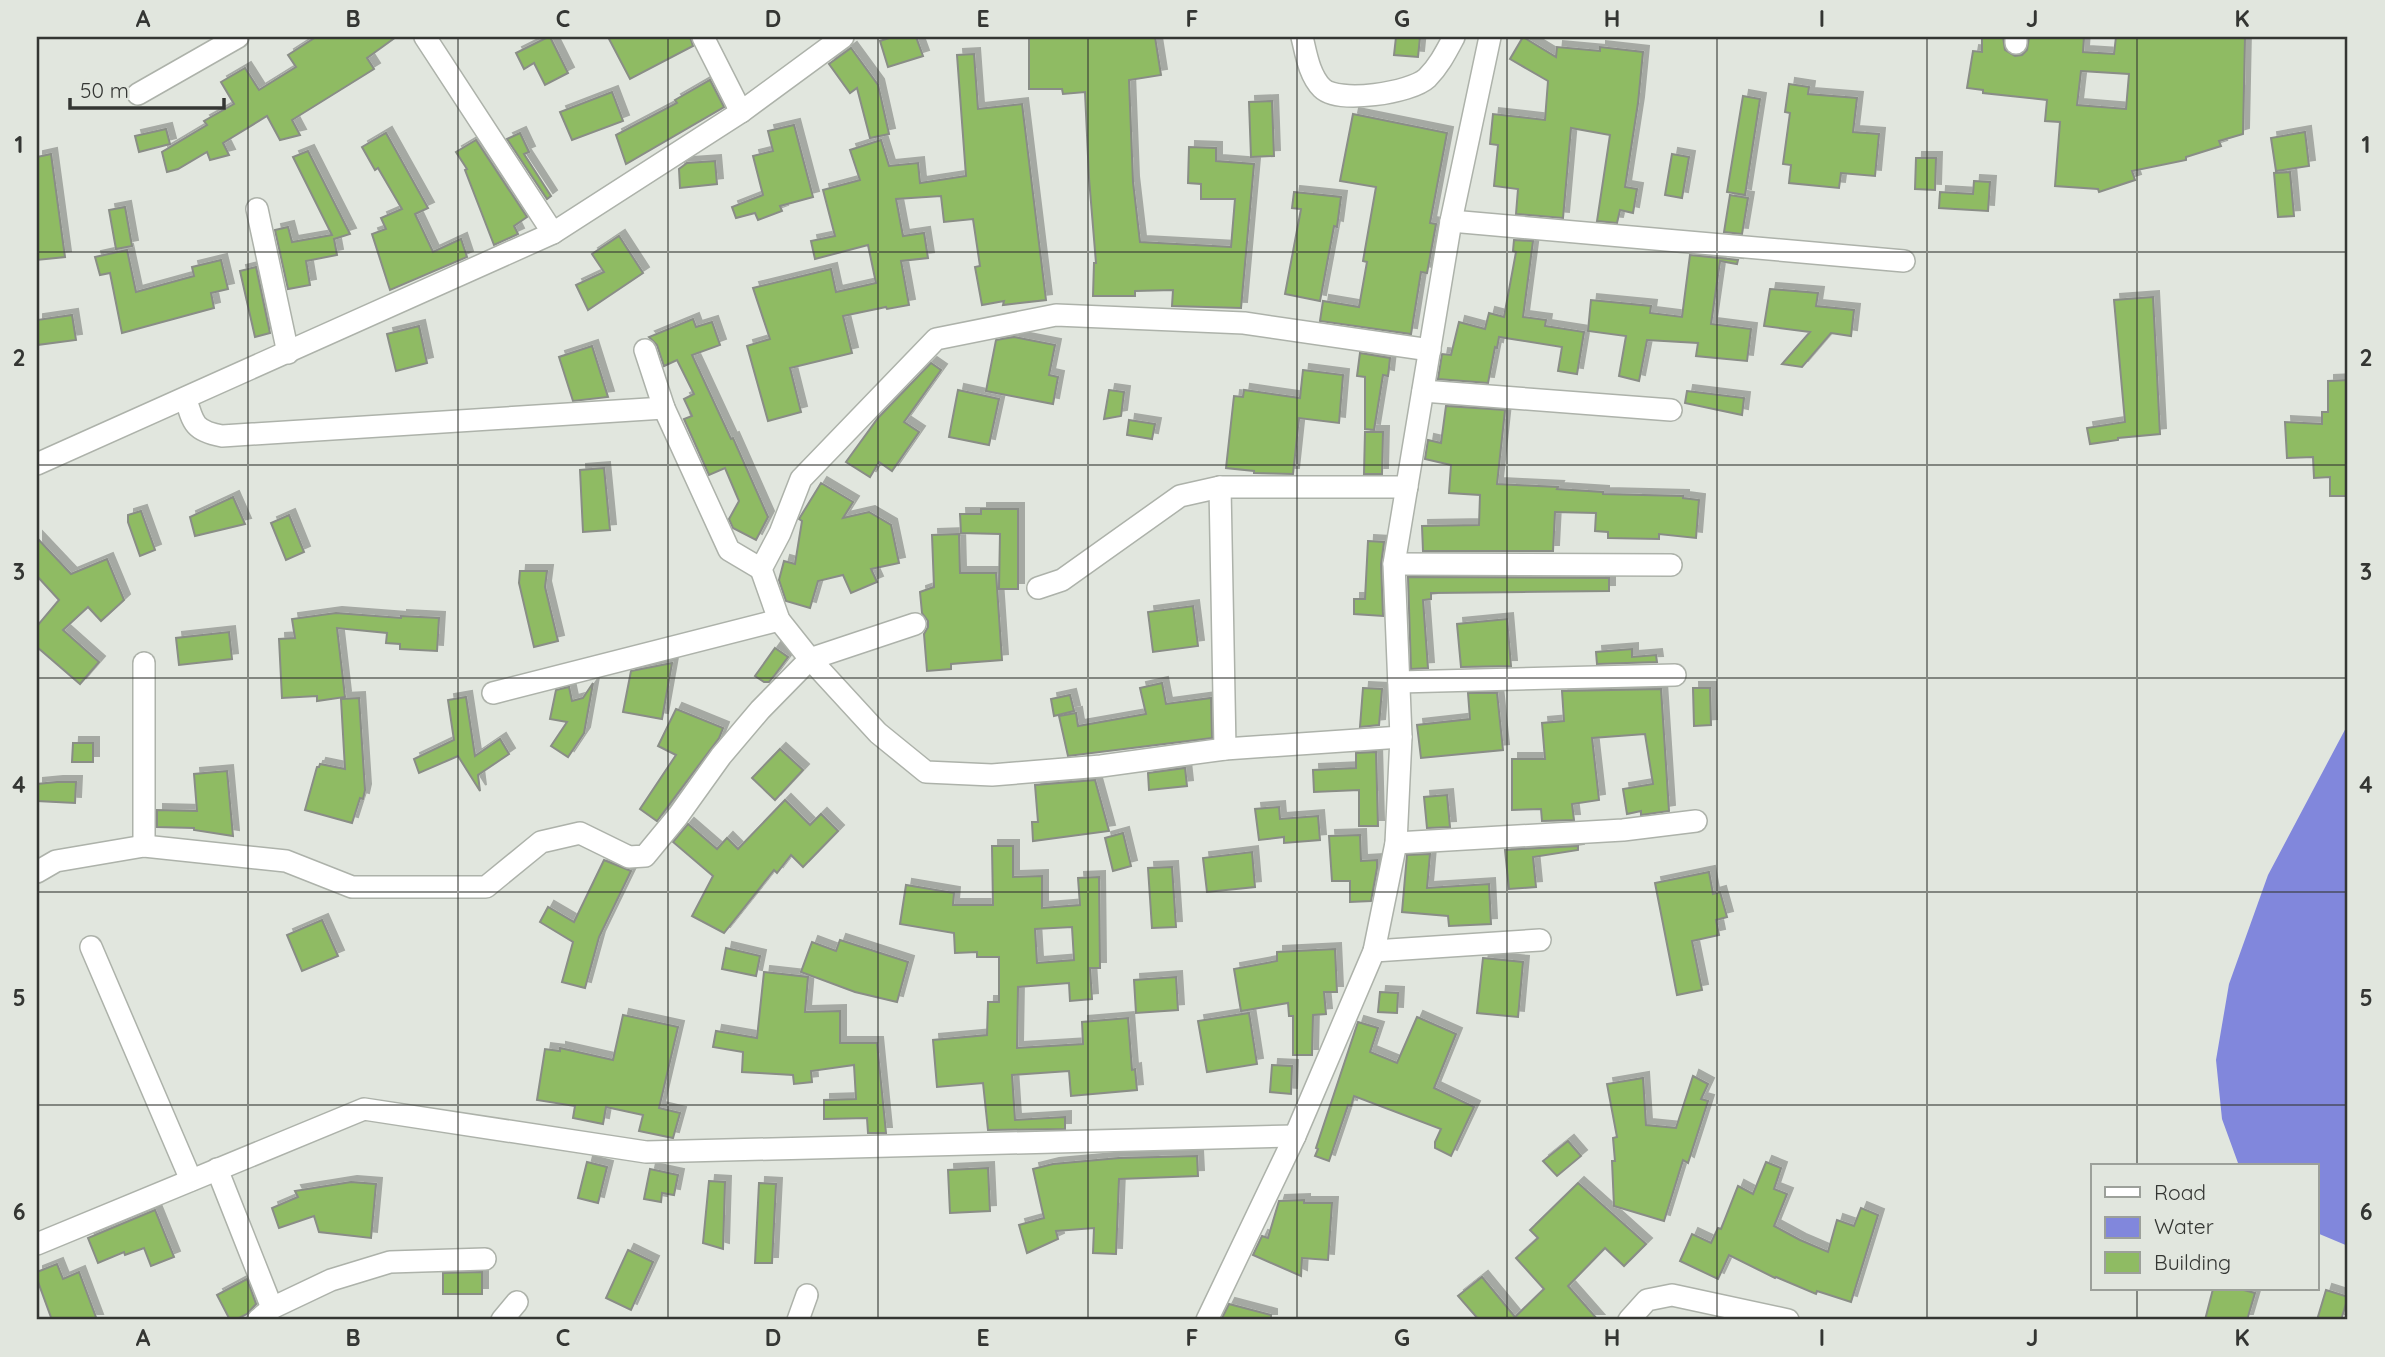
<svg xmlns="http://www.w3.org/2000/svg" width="2385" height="1357" font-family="Quicksand,sans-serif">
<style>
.water{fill:#8187dc}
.building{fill:#8fbb63;stroke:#898d86;stroke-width:2;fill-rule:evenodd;filter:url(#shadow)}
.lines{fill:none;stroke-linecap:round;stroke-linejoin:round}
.street-casing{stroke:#adb2aa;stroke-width:24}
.street{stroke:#fff;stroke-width:21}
.grid{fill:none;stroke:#343633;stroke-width:2;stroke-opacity:0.55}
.neatline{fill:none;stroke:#343633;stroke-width:2.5}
.grid-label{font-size:23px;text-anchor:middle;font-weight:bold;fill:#343633}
</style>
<defs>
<filter id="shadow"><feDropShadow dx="6" dy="-6" stdDeviation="0" flood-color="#0004"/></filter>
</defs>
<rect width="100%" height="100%" fill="#e1e6de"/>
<!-- water -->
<polygon class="water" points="2348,724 2348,1246 2317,1233 2317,1166 2241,1166 2238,1163 2222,1119 2216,1060 2229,984 2268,875"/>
<!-- building -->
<g class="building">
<polygon points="316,37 396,37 367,58 374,69 292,120 300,135 280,140 267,116 223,143 229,155 210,160 207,152 178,169 167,172 162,152 207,125 204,121 234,104 221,82 245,68 259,90 296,67 288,55"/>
<polygon points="548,37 550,37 568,73 545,85 534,63 524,69 516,53"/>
<polygon points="608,37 690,37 693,46 630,79"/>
<polygon points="892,37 916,37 923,56 888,67 880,41"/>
<polygon points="1029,37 1155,37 1161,75 1129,80 1133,182 1140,242 1231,247 1235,199 1201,199 1201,184 1188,183 1189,147 1216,148 1216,161 1254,164 1241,308 1172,306 1173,290 1135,291 1135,296 1093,296 1094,263 1096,263 1089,178 1085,92 1063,94 1062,89 1029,89"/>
<polygon points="1396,37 1420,37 1418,57 1394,55"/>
<polygon points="1523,37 1556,57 1557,47 1600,51 1600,47 1643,52 1638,103 1625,187 1637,189 1633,213 1620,210 1617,223 1597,221 1610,135 1571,128 1563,218 1516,214 1518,189 1494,186 1498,145 1490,144 1493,114 1545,120 1548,81 1510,59"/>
<path d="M1982,37H2003L2005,50L2015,56L2022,55L2027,50L2029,37H2084L2083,52L2114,54L2116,37H2245L2243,134L2219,141L2221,146L2186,157V160L2132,171L2135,180L2099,192L2098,189L2055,186L2060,122L2045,121L2047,100L1983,93V90L1967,88L1973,51L1982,52ZM2081,71L2129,74L2126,109L2077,105Z"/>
<polygon points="851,48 878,85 889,134 870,138 857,88 850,93 829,64"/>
<polygon points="974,54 978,109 1022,104 1046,300 1003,305 1004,301 982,305 975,267 980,266 973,219 944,222 941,196 896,199 903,236 924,233 928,258 901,261 909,305 887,309 886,307 843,316 852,353 790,368 801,412 768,421 747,346 770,339 753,288 831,269 836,292 876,283 868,245 815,259 811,241 835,236 823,190 860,180 850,150 881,140 889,166 918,163 920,183 966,176 957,55"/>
<polygon points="710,80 724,107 626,164 616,135 677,103 675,100"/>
<polygon points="1789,84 1809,87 1808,94 1857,98 1853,132 1879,134 1875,176 1841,173 1839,188 1789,183 1791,165 1783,164 1790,113 1785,112"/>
<polygon points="612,92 623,121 572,140 560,112"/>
<polygon points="1743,96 1760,99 1745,195 1727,192"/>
<polygon points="1272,101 1274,156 1251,157 1249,102"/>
<polygon points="1353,114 1447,133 1430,223 1436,224 1427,273 1421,272 1411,334 1320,321 1323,301 1359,307 1367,262 1363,261 1376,187 1340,181"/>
<polygon points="794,125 813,197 780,206 782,211 758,220 755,213 736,218 732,207 763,195 753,156 773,151 768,131"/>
<polygon points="166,129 170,144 139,152 135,136"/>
<polygon points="2305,132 2309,166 2276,171 2271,138"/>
<polygon points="386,133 428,208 415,214 433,252 461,239 467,257 390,290 372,234 386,229 381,218 402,209 378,168 375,170 362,147"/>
<polygon points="520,133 529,152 524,154 551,196 547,199 507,139"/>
<polygon points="476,140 527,217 514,226 518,234 494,245 465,170 467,169 456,152"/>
<polygon points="308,151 350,234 334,239 337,255 306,261 310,285 288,289 275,230 288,227 292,242 332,235 293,157"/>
<polygon points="51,154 65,257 37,260 37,157"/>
<polygon points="1672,154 1689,157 1682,198 1665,195"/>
<polygon points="1916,158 1936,158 1935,190 1915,189"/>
<polygon points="715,161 717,184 680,188 679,169 687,163"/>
<polygon points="2290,172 2294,216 2278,217 2274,173"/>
<polygon points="1974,181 1990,182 1988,211 1939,208 1940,192 1973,194"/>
<polygon points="1294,192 1341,197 1337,227 1334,226 1320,301 1285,294 1301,209 1292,208"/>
<polygon points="1730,195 1748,198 1742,234 1724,232"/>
<polygon points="125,207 132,246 116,249 109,210"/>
<polygon points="619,236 643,273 588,310 576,285 604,272 592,254"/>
<polygon points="1514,240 1533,241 1523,317 1546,320 1545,326 1584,332 1577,374 1558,371 1562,347 1499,337 1497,348 1495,347 1488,383 1438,379 1442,354 1451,355 1459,322 1485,329 1489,313 1504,317 1516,252 1513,251"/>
<polygon points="127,250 136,292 194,276 192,267 221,260 228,289 211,293 214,308 122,333 110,273 100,275 95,257"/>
<polygon points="1690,255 1738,260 1737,264 1720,261 1711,324 1751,329 1747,361 1696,356 1698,343 1647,340 1639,381 1619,376 1626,336 1588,331 1591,300 1651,306 1650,313 1682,317"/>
<polygon points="256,267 270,333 255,337 240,271"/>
<polygon points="1770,289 1818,293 1816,306 1854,310 1851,336 1831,333 1802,367 1782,364 1810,332 1764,326"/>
<polygon points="2153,297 2160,434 2118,438 2118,440 2090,444 2087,428 2125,422 2114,300"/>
<polygon points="72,315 76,340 37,345 37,320"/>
<polygon points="693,319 696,327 712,322 720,345 692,355 731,439 733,438 768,517 756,540 733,528 729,519 739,501 725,468 709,475 684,419 692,416 684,399 694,394 677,360 664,366 657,345 649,337"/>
<polygon points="419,326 427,363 396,371 387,334"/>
<polygon points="1014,337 1055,345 1049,375 1058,377 1053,404 986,391 996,340"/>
<polygon points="592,346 608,397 573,401 559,357"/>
<polygon points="1360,353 1390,358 1388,376 1383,375 1374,430 1365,429 1365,377 1357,376"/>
<polygon points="931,363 941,370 904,422 919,432 892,471 879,462 870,477 846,462 878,418"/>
<polygon points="1303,370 1343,375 1339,423 1299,418 1293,474 1254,473 1254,471 1226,468 1234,396 1243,397 1244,390 1300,398"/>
<polygon points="2348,380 2348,496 2330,496 2330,477 2314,478 2313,457 2287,458 2285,422 2322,424 2322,412 2328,412 2328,381"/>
<polygon points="958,390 999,399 989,445 949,437"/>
<polygon points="1109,390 1124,392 1121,416 1104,419"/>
<polygon points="1687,391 1744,398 1742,415 1685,403"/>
<polygon points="1446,406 1505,410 1497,484 1558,487 1557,489 1603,492 1603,494 1683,496 1683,498 1699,500 1696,538 1659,534 1659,539 1608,538 1608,532 1595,531 1596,513 1555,512 1553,551 1423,551 1422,526 1479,525 1480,495 1449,493 1451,465 1425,459 1428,440 1441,443"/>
<polygon points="1129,420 1155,424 1152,439 1127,435"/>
<polygon points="1365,432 1383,432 1382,474 1364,474"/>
<polygon points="604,468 610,530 583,532 580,470"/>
<polygon points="821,483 853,502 843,518 869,512 891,525 899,563 871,569 877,582 851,593 843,575 818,581 810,608 786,601 779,580 784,561 795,564 802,521 799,519"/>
<polygon points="233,497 245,524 195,536 190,517"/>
<polygon points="981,509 1018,509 1018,589 999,589 1000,534 961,533 960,514 981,514"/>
<polygon points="141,511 155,550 140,556 128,522 128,515"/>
<polygon points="289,515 304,552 286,560 271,523"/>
<polygon points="959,534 960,573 996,573 1002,660 951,664 951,669 927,671 924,634 928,627 928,621 922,613 920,592 934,587 932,535"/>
<polygon points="37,538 71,574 107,559 124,600 101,621 88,607 63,630 99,662 80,684 37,647 37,626 59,600 37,576"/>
<polygon points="1368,541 1384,542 1381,564 1383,616 1354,614 1354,599 1365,599"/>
<polygon points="520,571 547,571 545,587 558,641 534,647 519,583"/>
<polygon points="1408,577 1609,578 1609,591 1431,593 1431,599 1423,600 1428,668 1411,669"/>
<polygon points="1193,606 1198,646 1153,652 1148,612"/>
<polygon points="336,613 401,618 401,616 439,618 437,651 400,649 400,644 386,643 387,633 337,628 345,697 317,701 317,696 282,698 279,639 295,638 292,619"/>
<polygon points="1507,619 1511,666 1461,667 1457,624"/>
<polygon points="229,632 232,659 179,665 176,638"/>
<polygon points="775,648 788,657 774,676 769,682 764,682 755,676"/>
<polygon points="1632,649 1632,657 1656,655 1657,662 1597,664 1596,652"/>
<polygon points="672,663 662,719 623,712 631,671"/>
<polygon points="593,683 584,733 568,757 551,746 567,722 550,719 556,690 569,687 572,701 583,698"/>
<polygon points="1162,683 1166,704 1211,698 1212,738 1068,756 1059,716 1076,713 1078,726 1146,714 1140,688"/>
<polygon points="1363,688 1382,689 1379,725 1360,727"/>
<polygon points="1693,688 1710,688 1711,725 1694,726"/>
<polygon points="1661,689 1669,811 1641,815 1641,811 1627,814 1623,789 1653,784 1645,734 1592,738 1599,800 1572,804 1574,820 1542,821 1541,809 1512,810 1512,759 1545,759 1542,723 1564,721 1562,691"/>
<polygon points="1468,693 1497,693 1503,750 1421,758 1417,725 1470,719"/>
<polygon points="1070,695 1074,711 1054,716 1051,699"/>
<polygon points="466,697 475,756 500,739 509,754 478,775 480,791 458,756 419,773 414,759 454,740 448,700"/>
<polygon points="359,698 365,790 363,799 360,798 352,823 305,810 317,767 319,767 320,764 345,769 341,699"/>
<polygon points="676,709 723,728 719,738 657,821 640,809 676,755 658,746"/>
<polygon points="73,743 93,743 93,762 72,762"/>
<polygon points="780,749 803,770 775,800 752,778"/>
<polygon points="1376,752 1378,826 1359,826 1359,790 1314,792 1313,770 1356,768 1356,753"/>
<polygon points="1185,768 1187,786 1149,790 1148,773"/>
<polygon points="227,771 233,836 194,830 194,828 157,827 157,810 197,811 194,774"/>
<polygon points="1095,780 1109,831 1033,841 1032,822 1038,822 1035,785"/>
<polygon points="57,782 76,782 75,803 37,801 37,784"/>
<polygon points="1447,795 1450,827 1427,828 1424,797"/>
<polygon points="785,800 810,825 821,814 838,831 803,867 791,855 777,873 774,870 724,933 692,916 713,876 673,842 688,824 717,849 727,838 738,849"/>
<polygon points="1279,807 1280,819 1318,816 1320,840 1284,843 1284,837 1259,840 1255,809"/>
<polygon points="1123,833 1131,866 1113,871 1105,838"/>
<polygon points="1360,835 1361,861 1377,860 1377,868 1371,901 1350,902 1350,881 1332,881 1329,836"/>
<path d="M992,846H1013V877L1042,876V908L1080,905L1078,878L1099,877L1100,968H1090L1092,999L1070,1001L1069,983L1018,987L1017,1048L1083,1044L1082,1022L1128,1018L1132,1070L1135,1069L1137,1090L1071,1096L1069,1071L1012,1075L1015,1120L1065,1117V1129L988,1130L983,1083L937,1087L933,1040L987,1035L988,1002H999V957H977V952L955,953L954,933L900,924L906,885L954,893L953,905H993ZM1072,927L1074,960L1037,963L1035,929Z"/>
<polygon points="1578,846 1578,850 1533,857 1536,887 1509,889 1505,850"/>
<polygon points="1252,852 1255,887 1207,892 1203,858"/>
<polygon points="1430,854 1427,888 1489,884 1491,924 1449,926 1448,916 1402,912 1407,855"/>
<polygon points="604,860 631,871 599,937 585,988 562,982 573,942 540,922 548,907 574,922"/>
<polygon points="1172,867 1176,927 1152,928 1148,868"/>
<polygon points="1709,872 1713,894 1720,892 1727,917 1716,920 1719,935 1692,941 1702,990 1677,995 1655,883"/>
<polygon points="322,920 338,956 302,971 287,935"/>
<polygon points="840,940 908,962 897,1002 855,992 801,972 812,942 836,951"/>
<polygon points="726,948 760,956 756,976 722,969"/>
<polygon points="1335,949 1337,992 1324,992 1326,1014 1313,1015 1312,1055 1293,1055 1293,1016 1289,1016 1288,1003 1241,1011 1234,969 1277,961 1277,952"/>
<polygon points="1483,958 1523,962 1518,1017 1477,1013"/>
<polygon points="764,972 808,977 805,1012 840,1011 840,1043 877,1043 886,1133 868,1133 867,1118 824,1119 824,1100 856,1099 854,1065 811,1071 812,1082 794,1084 793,1075 742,1072 743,1052 713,1047 716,1031 757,1038"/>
<polygon points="1176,977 1178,1010 1136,1013 1134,980"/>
<polygon points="1380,992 1398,993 1397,1013 1378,1012"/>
<polygon points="1249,1013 1257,1064 1207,1072 1198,1021"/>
<polygon points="623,1015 678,1027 659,1108 680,1113 673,1138 639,1131 643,1115 606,1107 603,1124 573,1118 575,1106 537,1100 545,1049 560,1051 560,1048 613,1060"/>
<polygon points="1417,1017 1456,1034 1434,1088 1474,1107 1451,1156 1435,1148 1435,1142 1441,1129 1354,1096 1351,1106 1348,1105 1329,1161 1315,1156 1318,1149 1316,1148 1358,1022 1378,1028 1370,1052 1397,1063"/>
<polygon points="1272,1065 1292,1066 1291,1094 1270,1092"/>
<polygon points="1693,1076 1708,1084 1701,1099 1708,1101 1688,1163 1683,1160 1664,1221 1614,1206 1612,1161 1615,1161 1613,1138 1617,1137 1607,1084 1643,1078 1646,1125 1676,1128"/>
<polygon points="1568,1141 1581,1156 1557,1176 1543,1161"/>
<polygon points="1197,1156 1198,1176 1119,1179 1116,1254 1093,1253 1094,1228 1056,1231 1058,1239 1027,1253 1019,1225 1044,1218 1033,1169 1053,1164 1119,1158"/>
<polygon points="587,1162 607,1167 598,1203 578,1198"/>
<polygon points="1766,1162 1781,1168 1774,1189 1787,1194 1774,1226 1800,1240 1828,1252 1837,1220 1854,1226 1861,1208 1878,1215 1851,1302 1817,1291 1816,1294 1776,1277 1775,1278 1729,1255 1718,1279 1680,1261 1692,1234 1711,1243 1718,1228 1721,1229 1738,1186 1753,1194"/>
<polygon points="988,1168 990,1211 950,1213 948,1170"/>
<polygon points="650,1169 678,1175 674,1195 662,1193 661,1202 644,1199"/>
<polygon points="709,1181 725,1182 723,1249 703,1243"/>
<polygon points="351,1182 376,1184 371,1238 319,1232 314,1216 279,1228 272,1208 298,1197 295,1191"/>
<polygon points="759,1183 776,1184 772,1263 755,1263"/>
<polygon points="1578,1183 1646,1244 1624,1266 1605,1248 1568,1286 1598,1320 1479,1320 1458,1296 1482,1277 1515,1317 1544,1289 1516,1258 1538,1238 1530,1230"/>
<polygon points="1304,1200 1304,1203 1332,1203 1328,1260 1302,1258 1301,1276 1253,1255 1262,1236 1268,1238 1279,1201"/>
<polygon points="155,1210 174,1257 151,1266 144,1248 125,1255 124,1252 98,1263 88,1238"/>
<polygon points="628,1250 653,1262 631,1310 606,1298"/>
<polygon points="57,1264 63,1279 79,1272 97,1320 52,1320 37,1279 37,1272"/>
<polygon points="482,1272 482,1294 443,1294 443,1273"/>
<polygon points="247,1279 256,1304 247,1314 235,1320 230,1320 217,1295"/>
<polygon points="2213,1289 2240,1289 2255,1293 2247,1320 2205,1320"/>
<polygon points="2326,1290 2348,1297 2341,1320 2317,1320"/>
<polygon points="1229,1304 1271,1315 1271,1320 1221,1320"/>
</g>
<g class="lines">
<!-- street casing -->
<g class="street-casing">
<g id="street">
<polyline points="425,37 553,233"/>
<polyline points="703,37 741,112"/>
<path d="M1302,37C1306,53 1309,75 1322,88C1338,104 1411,93 1427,78C1439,66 1446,52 1454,37"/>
<polyline points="2016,43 2016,37"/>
<polyline points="138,94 238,37"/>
<polyline points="257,209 288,353"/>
<polyline points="1451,221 1904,261"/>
<polyline points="645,350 664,408 729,550 761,569"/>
<polyline points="1423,391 1671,410"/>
<path d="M186,399C193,424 195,431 222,436L664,408"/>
<polyline points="37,464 553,233 741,112 843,37"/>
<polyline points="1220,487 1225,749"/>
<polyline points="1394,564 1671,565"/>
<polyline points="1038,588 1062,580 1180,496 1220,487 1407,487"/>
<polyline points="144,663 144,846"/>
<polyline points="1399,682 1675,675"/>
<polyline points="493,693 779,620"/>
<polyline points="1401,737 1225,749 1101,766 992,775 926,772 878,733 810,659 779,620 761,569 780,533 801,479 936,339 1056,315 1244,323 1430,350"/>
<polyline points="1396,843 1623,830 1696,821"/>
<polyline points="37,872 56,861 144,846 286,861 352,887 486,887 541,842 580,833 629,857 645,856 678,816 721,756 760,710 810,659 915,624"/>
<polyline points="91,947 191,1180"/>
<polyline points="1374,951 1540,940"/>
<polyline points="217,1169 272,1308"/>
<polyline points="37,1244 364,1109 646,1152 1295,1136"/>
<polyline points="258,1320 272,1308 331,1280 390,1262 485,1259"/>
<polyline points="502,1320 517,1302"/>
<polyline points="798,1320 807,1295"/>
<polyline points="1207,1320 1295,1136 1374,951 1396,843 1401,737 1394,564 1451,221 1490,37"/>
<polyline points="1629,1320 1647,1300 1672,1295 1788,1320"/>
</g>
</g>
<!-- street -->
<use href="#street" class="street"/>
</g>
<!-- grid -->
<path class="grid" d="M248,37V1320M458,37V1320M668,37V1320M878,37V1320M1088,37V1320M1297,37V1320M1507,37V1320M1717,37V1320M1927,37V1320M2137,37V1166M37,252H2348M37,465H2348M37,678H2348M37,892H2348M37,1105H2348M2137,1289V1320"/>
<!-- border -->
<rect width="2385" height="1357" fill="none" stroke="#e1e6de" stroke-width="77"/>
<!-- legend -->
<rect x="2091" y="1164" width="228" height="126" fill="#e1e6de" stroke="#9ca09a" stroke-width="2"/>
<rect x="2105" y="1187" width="35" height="10" fill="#ffffff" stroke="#9ca09a" stroke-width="2"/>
<text x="2154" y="1200" font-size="21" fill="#343633">Road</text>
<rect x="2105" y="1217" width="35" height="21" fill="#8187dc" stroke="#9ca09a" stroke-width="2"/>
<text x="2154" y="1234" font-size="21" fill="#343633">Water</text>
<rect x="2105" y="1252" width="35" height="21" fill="#8fbb63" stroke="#9ca09a" stroke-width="2"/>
<text x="2154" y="1270" font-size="21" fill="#343633">Building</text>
<!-- scale -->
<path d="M70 98v10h154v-10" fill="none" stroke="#343633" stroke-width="3.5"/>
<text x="80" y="98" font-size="21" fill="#343633" stroke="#e1e6de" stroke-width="5" paint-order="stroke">50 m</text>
<rect x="38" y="38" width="2308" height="1280" class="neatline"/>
<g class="grid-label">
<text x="143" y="27">A</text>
<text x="353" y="27">B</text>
<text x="563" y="27">C</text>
<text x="773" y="27">D</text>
<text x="983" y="27">E</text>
<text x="1192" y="27">F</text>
<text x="1402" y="27">G</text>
<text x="1612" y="27">H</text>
<text x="1822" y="27">I</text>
<text x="2032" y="27">J</text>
<text x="2242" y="27">K</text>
<text x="19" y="153">1</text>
<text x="2366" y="153">1</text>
<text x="19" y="366">2</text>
<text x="2366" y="366">2</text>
<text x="19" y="580">3</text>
<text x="2366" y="580">3</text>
<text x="19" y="793">4</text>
<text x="2366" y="793">4</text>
<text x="19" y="1006">5</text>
<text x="2366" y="1006">5</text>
<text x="19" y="1220">6</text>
<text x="2366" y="1220">6</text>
<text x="143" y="1346">A</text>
<text x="353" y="1346">B</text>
<text x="563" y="1346">C</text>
<text x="773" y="1346">D</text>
<text x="983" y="1346">E</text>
<text x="1192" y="1346">F</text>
<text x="1402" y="1346">G</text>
<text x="1612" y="1346">H</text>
<text x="1822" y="1346">I</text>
<text x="2032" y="1346">J</text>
<text x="2242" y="1346">K</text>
</g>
</svg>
